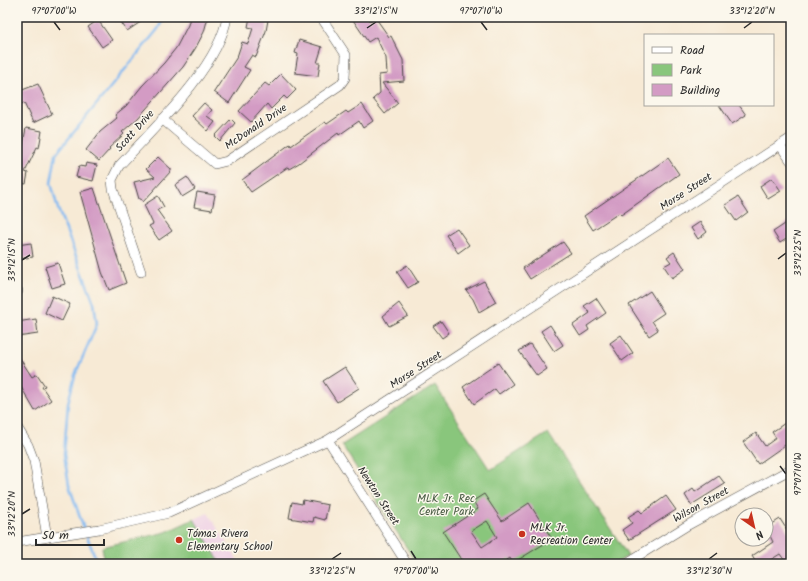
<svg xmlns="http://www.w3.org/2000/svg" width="808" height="581" font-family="Kalam,sans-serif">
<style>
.built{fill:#efd0e5}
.green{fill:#89c67c;stroke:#5a7854}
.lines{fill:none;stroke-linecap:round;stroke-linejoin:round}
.stream{stroke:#82baf2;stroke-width:2.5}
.building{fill:#d39bc4;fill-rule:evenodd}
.minor-casing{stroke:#4a4844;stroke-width:10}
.minor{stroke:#fff;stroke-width:9}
.ticks{fill:none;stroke:#2b2b2b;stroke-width:1.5}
.poi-dot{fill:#c8321e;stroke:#fbf7ec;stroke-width:1.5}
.labels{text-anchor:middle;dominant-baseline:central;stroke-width:3;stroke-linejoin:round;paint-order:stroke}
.street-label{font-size:11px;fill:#2b2b2b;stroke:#fbf7ec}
.park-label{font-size:11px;fill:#475a43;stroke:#fbf7ec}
.poi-label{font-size:11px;fill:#2b2b2b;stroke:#fbf7ec;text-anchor:start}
.neatline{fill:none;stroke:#2b2b2b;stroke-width:1.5}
.ticks-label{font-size:10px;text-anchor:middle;fill:#2b2b2b}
</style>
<rect width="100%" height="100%" fill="#fbf7ec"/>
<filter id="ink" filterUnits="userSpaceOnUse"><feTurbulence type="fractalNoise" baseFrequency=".025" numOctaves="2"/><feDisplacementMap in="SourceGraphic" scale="8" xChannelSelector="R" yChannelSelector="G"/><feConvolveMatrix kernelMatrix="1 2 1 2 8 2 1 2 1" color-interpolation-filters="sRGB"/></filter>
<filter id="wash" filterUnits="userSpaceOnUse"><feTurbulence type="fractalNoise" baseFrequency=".012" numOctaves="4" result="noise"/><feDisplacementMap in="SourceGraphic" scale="16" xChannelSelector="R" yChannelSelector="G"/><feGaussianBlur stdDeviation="0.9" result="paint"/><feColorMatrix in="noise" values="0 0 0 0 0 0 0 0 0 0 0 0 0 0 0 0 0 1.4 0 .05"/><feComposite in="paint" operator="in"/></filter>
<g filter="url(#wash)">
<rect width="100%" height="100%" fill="#f7ead5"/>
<!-- built -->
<polygon class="built" points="208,513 240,564 105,564 102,547 166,532"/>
<!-- green -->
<g class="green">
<polygon points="435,385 490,470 548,433 628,556 614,564 417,564 342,445"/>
<polygon points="194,519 221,564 105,564 102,547 166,532"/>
</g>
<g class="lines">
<!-- stream -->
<g class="stream">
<polyline points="84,529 69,485 64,454 68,403 75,375 97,324 94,303 58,209 51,183 56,154 158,29 164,17"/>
<polyline points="86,534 98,564"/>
</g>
</g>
<g id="blocks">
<!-- building -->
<g class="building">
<polygon points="128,17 148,17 127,31 121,22"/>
<polygon points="190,17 208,17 204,32 195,49 183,67 138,118 122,132 124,134 109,148 110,149 99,161 86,150 100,132 117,118 115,115 126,106 142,86 164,63 176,48 188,25"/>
<polygon points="250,17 260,17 268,20 266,31 256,57 252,55 244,67 250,70 229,103 214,92 237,57 242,42 248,44 253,28 248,27"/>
<polygon points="351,17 369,17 370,21 375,17 389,37 391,36 403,60 404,81 382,83 398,103 385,114 373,99 380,93 379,75 387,74 386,58 376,37 368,42"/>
<polygon points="98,20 112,40 102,47 88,27"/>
<polygon points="299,40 322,47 317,63 320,63 318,76 295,73 298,54 295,53"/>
<polygon points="281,74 296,90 287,99 284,96 271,109 267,104 251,122 239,111 265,83 269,86"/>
<polygon points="38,84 52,114 33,123 24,103 21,104 17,92"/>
<polygon points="204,103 212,110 207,116 215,122 208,131 192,116"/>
<polygon points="362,104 373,121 363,128 359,121 339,135 338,133 299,163 289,169 288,167 251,192 242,180 290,144 291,146 325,122 327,124 346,111 348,113"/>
<polygon points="719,105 739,105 746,115 732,124"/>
<polygon points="231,119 235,123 220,141 215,136"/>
<polygon points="26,128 42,131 39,148 37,147 25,172 28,173 26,184 19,183 17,187 17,152 19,148 22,149"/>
<polygon points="158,157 171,169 171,171 143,202 141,199 139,199 134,182 155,177 146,169"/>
<polygon points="668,158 679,174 621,215 619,213 593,230 584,216"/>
<polygon points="86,163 97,165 93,181 76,177 79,166 85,167"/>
<polygon points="187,177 195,189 182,197 175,185"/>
<polygon points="772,178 781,191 768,199 760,186"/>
<polygon points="94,188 126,283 109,290 102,272 80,192"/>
<polygon points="197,192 215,195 212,210 194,207"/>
<polygon points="158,196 164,207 157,210 172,231 159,240 149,226 153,224 144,205"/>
<polygon points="738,197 748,212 736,221 725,205"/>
<polygon points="791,220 791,236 780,243 773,232"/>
<polygon points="700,222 707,232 698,239 691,228"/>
<polygon points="457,228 469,245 458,253 446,235"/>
<polygon points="563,242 571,253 530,279 523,268"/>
<polygon points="31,243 33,257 17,259 17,245"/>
<polygon points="674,252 685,269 672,278 664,266 671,262 667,257"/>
<polygon points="58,263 65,284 52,288 45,267"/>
<polygon points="407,265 418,282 408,288 397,272"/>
<polygon points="484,281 496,302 479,312 473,299 466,290"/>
<polygon points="650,291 664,313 652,321 658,330 649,336 629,305"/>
<polygon points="52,296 70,304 62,321 45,313"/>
<polygon points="596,298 606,313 587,326 589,330 580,336 573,325 590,313 584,306"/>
<polygon points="399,303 408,316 389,326 383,316"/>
<polygon points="36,319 38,334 17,337 17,322"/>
<polygon points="441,321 449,333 442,338 433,326"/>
<polygon points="550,325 563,345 554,351 541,331"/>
<polygon points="621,335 633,353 622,361 610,343"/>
<polygon points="530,344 547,369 537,376 519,351"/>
<polygon points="17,354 32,377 37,374 45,386 42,387 51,400 35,411 17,380"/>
<polygon points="498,363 513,384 499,394 495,389 474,404 463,387"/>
<polygon points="345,367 359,388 337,402 323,381"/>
<polygon points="785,423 791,431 791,441 758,464 743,442 756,433 765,446 776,438 772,432"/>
<polygon points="719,476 725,484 691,505 685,495 693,489 695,492"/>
<path d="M484,494L502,521L529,503L552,539L513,563L510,558L501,564H464L443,532L478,509L473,501ZM487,521L497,537L482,547L471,531Z"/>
<polygon points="666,496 676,510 629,540 622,530 632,523 628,517 639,510 642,513"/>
<polygon points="303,500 328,505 325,520 314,517 313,522 289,518 292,502 302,504"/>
<polygon points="780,519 791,536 791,558 785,561 780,554 764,564 757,564 752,556 773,542 766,528"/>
</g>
</g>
</g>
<g filter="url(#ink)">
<use href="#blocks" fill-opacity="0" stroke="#4a4844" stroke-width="1"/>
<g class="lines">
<!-- minor casing -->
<g class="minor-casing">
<g id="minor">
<polyline points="162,119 215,164 227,161 340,85 345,78 346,55 321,17"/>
<polyline points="780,145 791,161"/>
<path d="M141,272L113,189L112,180L119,166C153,129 219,67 227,17"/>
<polyline points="17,292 18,291"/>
<polyline points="17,427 28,445 34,461 47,537"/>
<polyline points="328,440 407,564"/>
<polyline points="17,542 99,529 169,513 328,440 791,138"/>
<polyline points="625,564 688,525 791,469"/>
</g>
</g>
<!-- minor -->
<use href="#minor" class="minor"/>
</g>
</g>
<!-- ticks -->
<path class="ticks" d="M54,22L60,30M481,22L487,30M367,28L376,22M744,28L752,22M778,259L786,253M22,260L30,255M780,466L786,474M22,514L30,509M411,551L416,559M332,559L341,553M709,559L717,553"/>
<!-- markers -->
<g class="poi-dot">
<circle cx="522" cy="534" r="4"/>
<circle cx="179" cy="540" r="4"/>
</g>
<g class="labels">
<!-- street labels -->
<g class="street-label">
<text transform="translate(256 127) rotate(-34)">McDonald Drive</text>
<text transform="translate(135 131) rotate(-48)">Scott Drive</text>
<text transform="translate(686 192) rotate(-33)">Morse Street</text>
<text transform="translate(416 370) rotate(-33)">Morse Street</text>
<text transform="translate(378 496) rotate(57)">Newton Street</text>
<text transform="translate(701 505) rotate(-29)">Wilson Street</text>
</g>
<!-- park labels -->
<g class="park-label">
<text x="446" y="499">MLK Jr. Rec<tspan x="446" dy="13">Center Park</tspan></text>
</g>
<!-- poi labels -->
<g class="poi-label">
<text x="530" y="528">MLK Jr.<tspan x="530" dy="13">Recreation Center</tspan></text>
<text x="187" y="534">Tómas Rivera<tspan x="187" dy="13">Elementary School</tspan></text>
</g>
</g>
<!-- margin -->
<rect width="808" height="581" fill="none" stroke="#fbf7ec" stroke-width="44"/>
<!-- legend -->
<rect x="644" y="34" width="130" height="72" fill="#fbf7ec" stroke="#a8a59f"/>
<rect x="652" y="47" width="20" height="6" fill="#ffffff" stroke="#a8a59f"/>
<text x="680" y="54" font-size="12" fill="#2b2b2b">Road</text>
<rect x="652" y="64" width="20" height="12" fill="#89c67c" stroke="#a8a59f"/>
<text x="680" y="74" font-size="12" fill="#2b2b2b">Park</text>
<rect x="652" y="84" width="20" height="12" fill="#d39bc4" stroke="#a8a59f"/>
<text x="680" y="94" font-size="12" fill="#2b2b2b">Building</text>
<!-- north arrow -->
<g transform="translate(754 527) rotate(146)"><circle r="19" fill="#fbf7ec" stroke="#a8a59f"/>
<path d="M0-3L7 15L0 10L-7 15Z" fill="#c8321e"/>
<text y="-6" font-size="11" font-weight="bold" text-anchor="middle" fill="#2b2b2b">N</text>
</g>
<!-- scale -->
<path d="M36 539v6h68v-6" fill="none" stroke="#2b2b2b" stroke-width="2"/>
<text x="42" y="539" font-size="12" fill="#2b2b2b" stroke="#fbf7ec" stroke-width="3" paint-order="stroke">50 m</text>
<rect x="22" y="22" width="764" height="537" class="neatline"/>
<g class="ticks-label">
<text x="54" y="14">97°07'00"W</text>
<text x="376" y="14">33°12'15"N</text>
<text x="481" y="14">97°07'10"W</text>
<text x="752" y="14">33°12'20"N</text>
<text transform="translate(797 253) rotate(-90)" y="4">33°12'25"N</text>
<text transform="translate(11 260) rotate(-90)" y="4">33°12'15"N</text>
<text transform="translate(797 474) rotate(-90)" y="4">97°07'10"W</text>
<text transform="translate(11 514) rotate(-90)" y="4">33°12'20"N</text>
<text x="332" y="574">33°12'25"N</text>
<text x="416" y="574">97°07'00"W</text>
<text x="709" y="574">33°12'30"N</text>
</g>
</svg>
